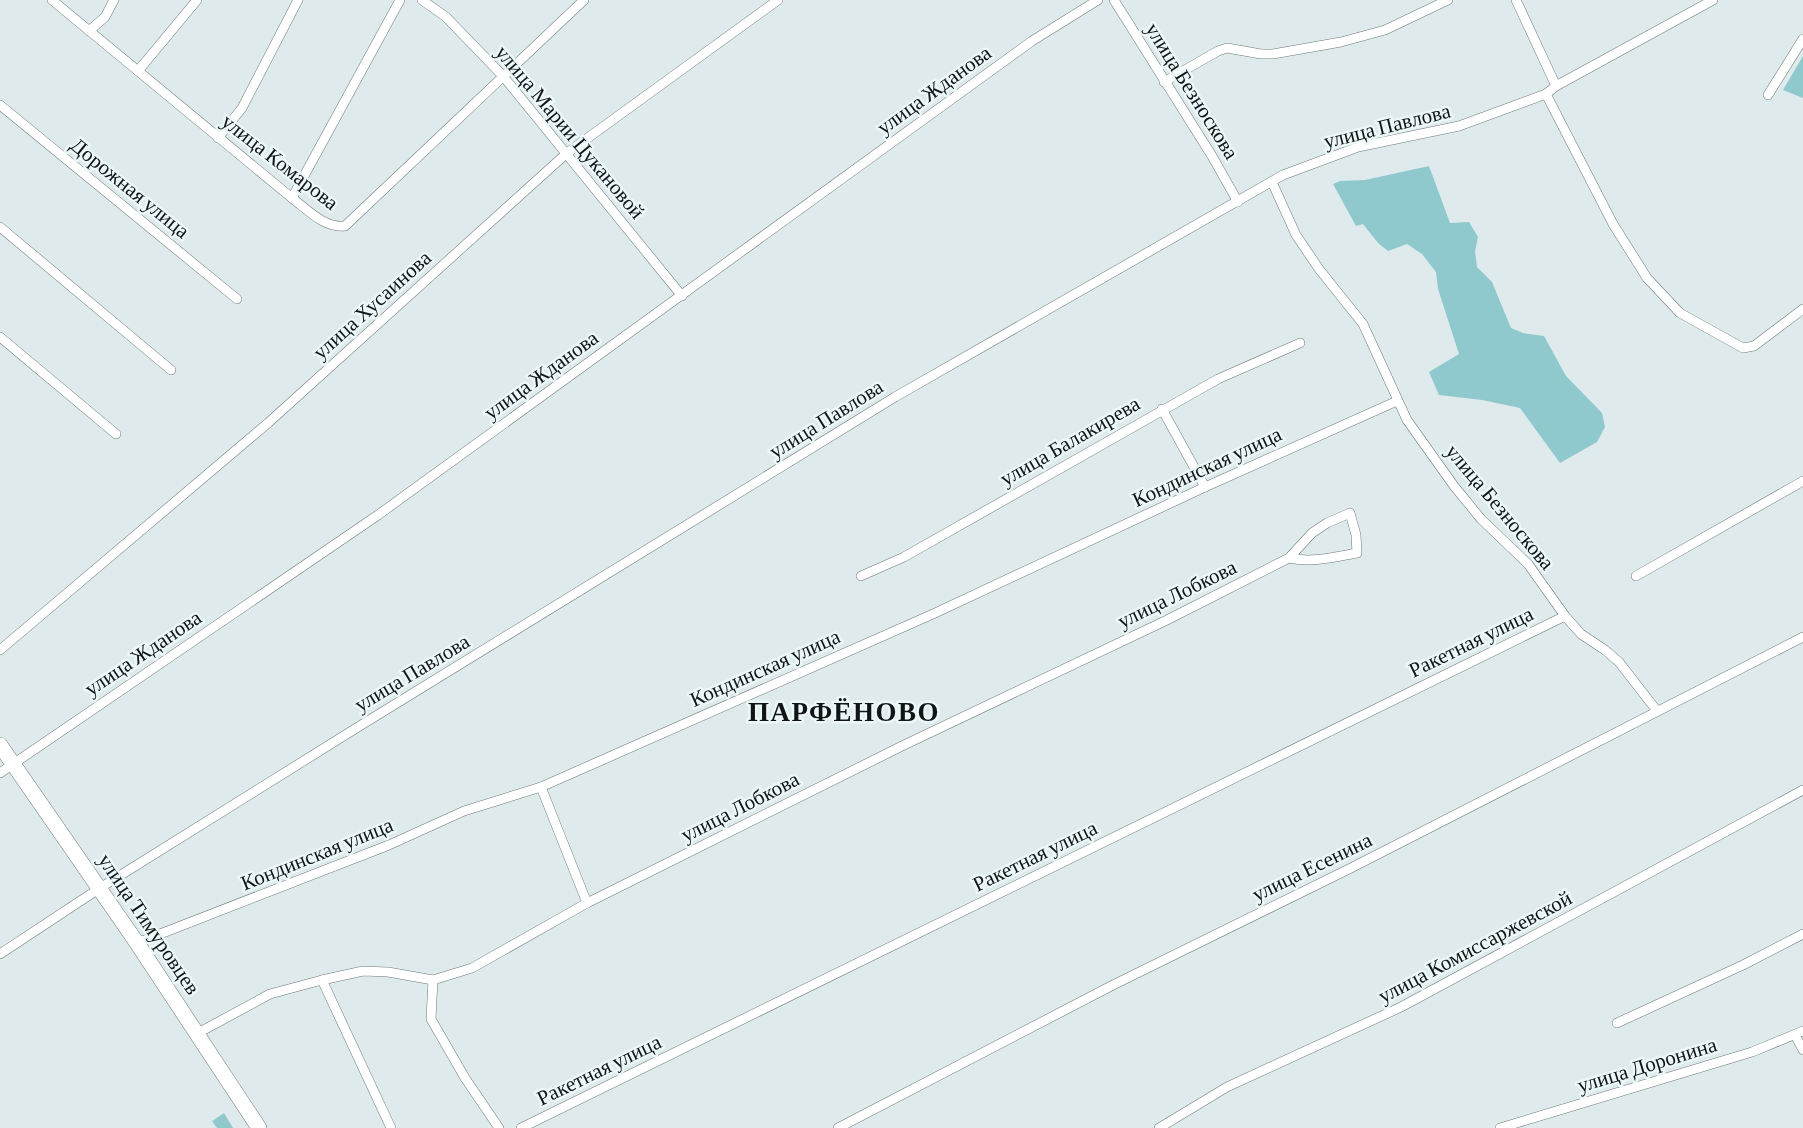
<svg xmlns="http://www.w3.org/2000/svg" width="1803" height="1128" font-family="'Crimson Pro',serif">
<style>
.green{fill:#8fc9ce}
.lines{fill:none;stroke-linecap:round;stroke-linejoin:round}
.minor-casing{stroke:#6e797a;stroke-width:10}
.primary-casing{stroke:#6e797a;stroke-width:16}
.minor{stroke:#fff;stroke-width:9}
.primary{stroke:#fff;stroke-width:15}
.labels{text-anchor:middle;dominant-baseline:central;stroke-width:5;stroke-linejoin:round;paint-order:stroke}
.street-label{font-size:21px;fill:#111515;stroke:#ebf7f8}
.district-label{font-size:27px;font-weight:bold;letter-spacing:1.5px;fill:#111515;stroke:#ebf7f8}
</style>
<rect width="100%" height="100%" fill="#deeaeb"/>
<!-- green -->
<g class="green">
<polygon points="1803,56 1803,98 1783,90"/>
<polygon points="1429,166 1450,223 1469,222 1478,237 1475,251 1477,267 1492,282 1511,328 1523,333 1544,336 1566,376 1602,413 1605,427 1597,442 1560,463 1520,408 1482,400 1439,395 1429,372 1459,354 1438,289 1436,272 1422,254 1407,244 1388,251 1378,243 1363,224 1356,226 1333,184 1340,181 1365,180"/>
<polygon points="224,1113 233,1128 217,1128 212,1121"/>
</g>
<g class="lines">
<!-- minor casing -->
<g class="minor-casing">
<g id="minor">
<path d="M52,0L292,198C309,211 324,228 345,226L584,0"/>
<polyline points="422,0 446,17 503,76 682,296"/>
<polyline points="1114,0 1212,156 1238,202"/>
<polyline points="1516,0 1556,86"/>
<polyline points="89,31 105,17 114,0"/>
<polyline points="138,71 197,0"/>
<polyline points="1164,82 1218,51 1227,48 1261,54 1273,54 1341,42 1385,30 1448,0"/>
<polyline points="1546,94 1613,224 1647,278 1680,313 1743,348 1754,346 1803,309"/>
<polyline points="1768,95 1803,39"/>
<polyline points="0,105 237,299"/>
<polyline points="218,138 242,108 298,0"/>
<polyline points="1272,182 1296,235 1319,269 1363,324 1407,420 1454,486 1481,519 1528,564 1565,616 1581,634 1605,650 1619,662 1657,711"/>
<polyline points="292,198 400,0"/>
<polyline points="0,227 171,370"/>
<polyline points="0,337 116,434"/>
<polyline points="1162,409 1205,487"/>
<polyline points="861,576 904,557 1218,379 1300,343"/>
<polyline points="1636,576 1803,481"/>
<polyline points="0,650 268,423 567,153 778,0"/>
<polyline points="0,773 378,515 1032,41 1098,0"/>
<polyline points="541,787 587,903"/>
<polyline points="137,943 389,845 464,811 541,787 933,614 1205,487 1397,401"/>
<polyline points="0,954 100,888 358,727 895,397 1283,175 1358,147 1459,126 1546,94 1556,86 1713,0"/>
<polyline points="322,980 391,1128"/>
<polyline points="433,980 431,1019 465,1078 499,1128"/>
<polyline points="1617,1023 1743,965 1803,934"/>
<path d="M198,1033L270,994L322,980L363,971L388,972L433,980L472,968L587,903L902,746L1167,620L1289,558L1312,533L1327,523L1350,513L1356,535L1357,553C1334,557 1312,563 1289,558"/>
<polyline points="1795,1035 1803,1050"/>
<polyline points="521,1128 1565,616"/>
<polyline points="838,1128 1113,985 1349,869 1803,637"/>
<polyline points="1159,1128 1227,1087 1401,1007 1803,790"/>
<polyline points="1500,1128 1752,1052 1803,1031"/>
</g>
</g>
<!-- primary casing -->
<g class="primary-casing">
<polyline id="primary" points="0,745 137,943 259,1128"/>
</g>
<!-- minor -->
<use href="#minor" class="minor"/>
<!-- primary -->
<use href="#primary" class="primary"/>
</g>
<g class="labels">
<!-- street labels -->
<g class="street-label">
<text transform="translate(934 90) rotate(-36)">улица Жданова</text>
<text transform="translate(1192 91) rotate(58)">улица Безноскова</text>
<text transform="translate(1387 126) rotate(-14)">улица Павлова</text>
<text transform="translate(570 132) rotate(50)">улица Марии Цукановой</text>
<text transform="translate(280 162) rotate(38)">улица Комарова</text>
<text transform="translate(130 188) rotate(39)">Дорожная улица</text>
<text transform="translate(372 305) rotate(-42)">улица Хусаинова</text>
<text transform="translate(541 375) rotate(-36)">улица Жданова</text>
<text transform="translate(826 419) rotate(-32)">улица Павлова</text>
<text transform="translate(1070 441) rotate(-30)">улица Балакирева</text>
<text transform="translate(1207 467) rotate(-25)">Кондинская улица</text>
<text transform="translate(1500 507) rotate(50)">улица Безноскова</text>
<text transform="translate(1177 594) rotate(-26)">улица Лобкова</text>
<text transform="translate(1471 642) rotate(-26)">Ракетная улица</text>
<text transform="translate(143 653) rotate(-34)">улица Жданова</text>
<text transform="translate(765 668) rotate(-24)">Кондинская улица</text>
<text transform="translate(412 673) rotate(-31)">улица Павлова</text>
<text transform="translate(740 807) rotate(-27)">улица Лобкова</text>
<text transform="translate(317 854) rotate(-22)">Кондинская улица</text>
<text transform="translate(1035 856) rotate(-26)">Ракетная улица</text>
<text transform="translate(1312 867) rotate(-26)">улица Есенина</text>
<text transform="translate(149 924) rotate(56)">улица Тимуровцев</text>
<text transform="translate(1475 947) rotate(-28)">улица Комиссаржевской</text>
<text transform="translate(1647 1065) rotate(-17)">улица Доронина</text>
<text transform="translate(599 1070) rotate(-26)">Ракетная улица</text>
</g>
<!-- district labels -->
<g class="district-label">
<text x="844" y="712">ПАРФЁНОВО</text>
</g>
</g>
</svg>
